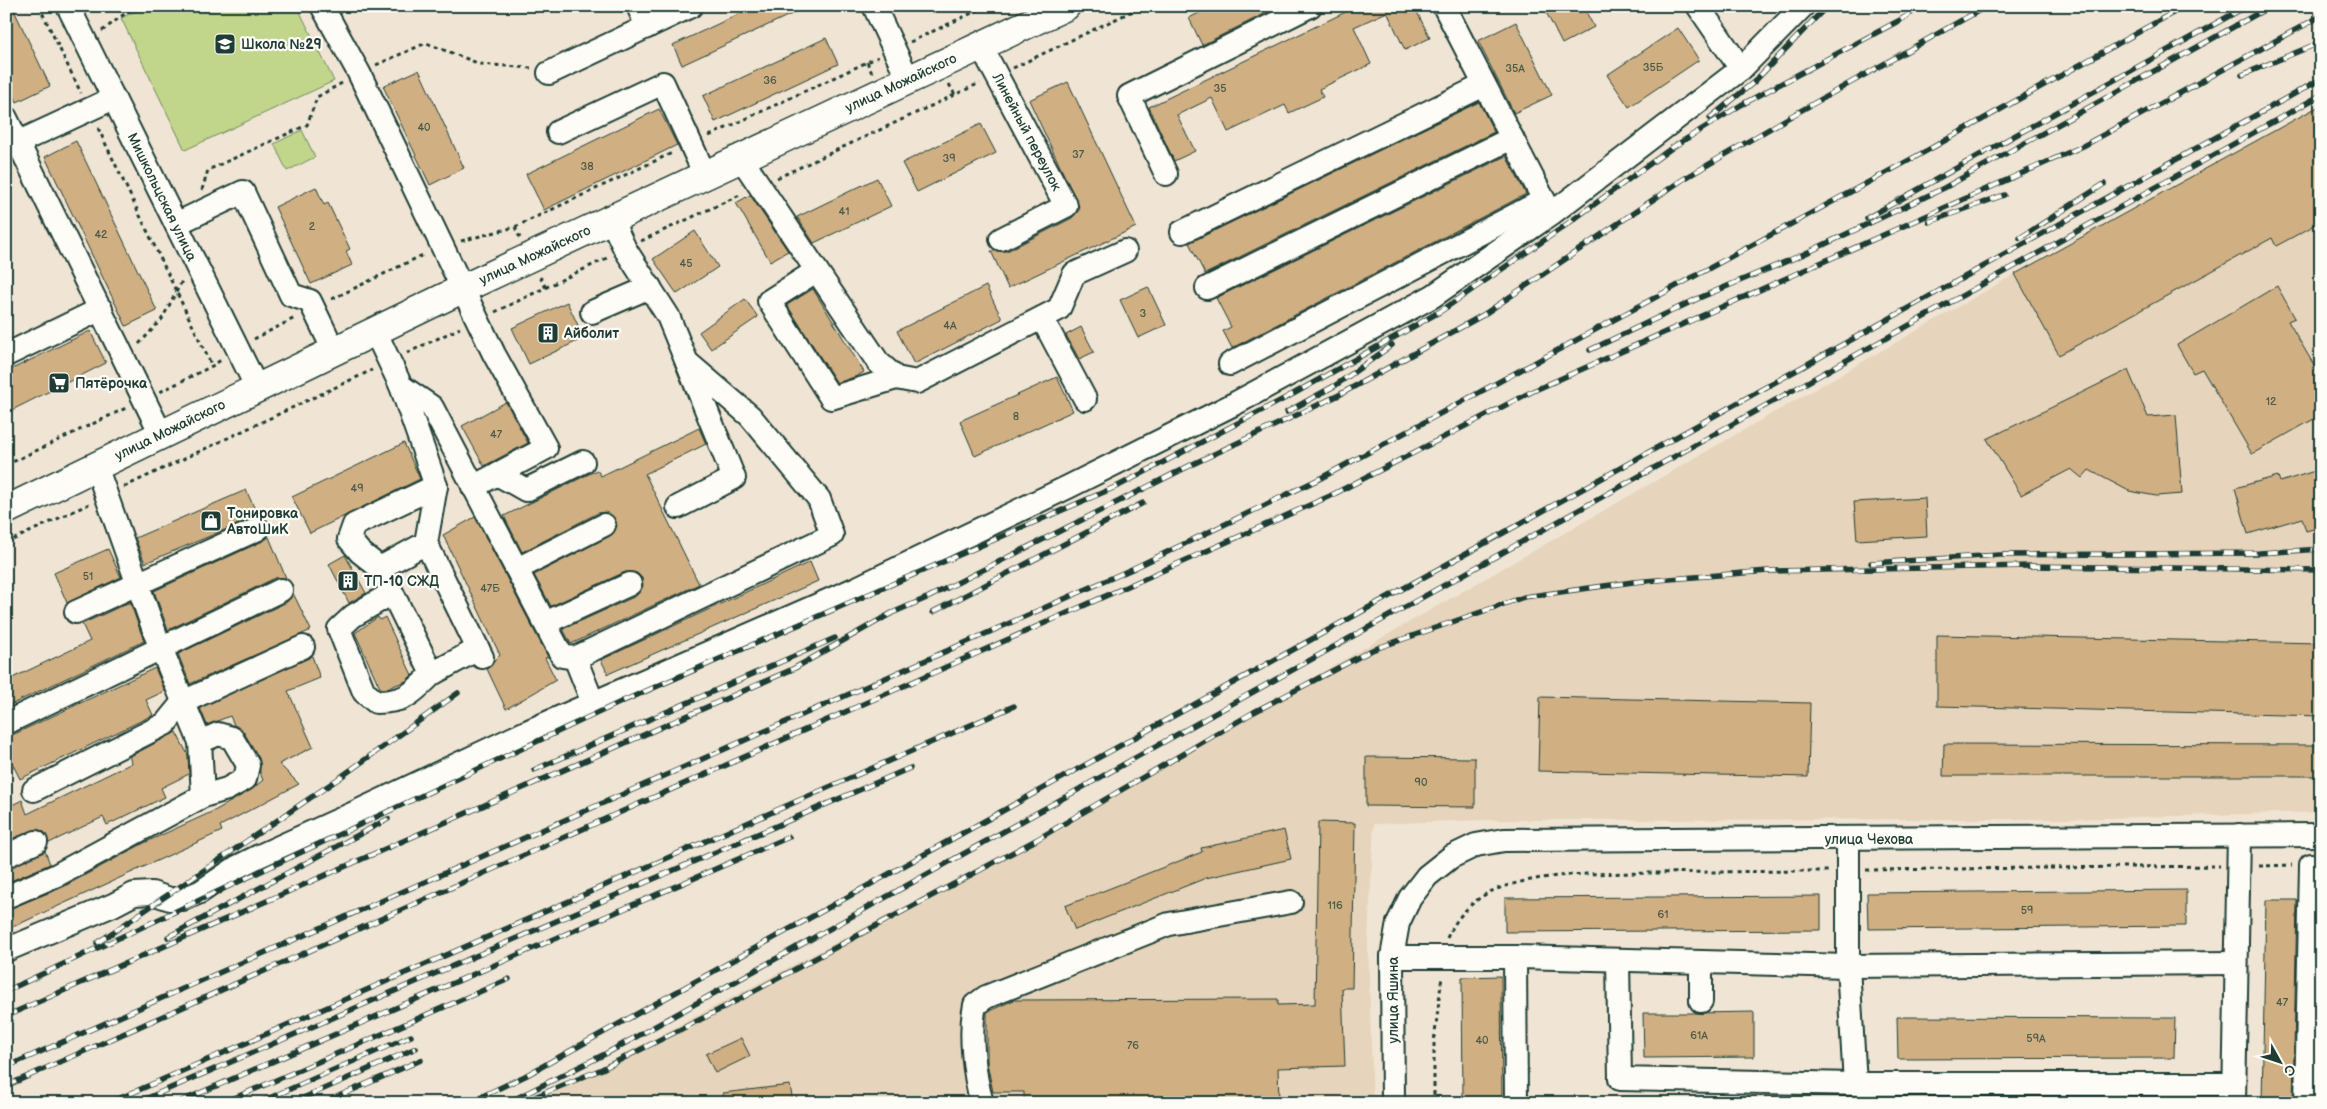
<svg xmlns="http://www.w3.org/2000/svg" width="2327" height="1109" font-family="'Balsamiq Sans',sans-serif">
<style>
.built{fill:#e6d5bc}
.green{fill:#c1d58b;stroke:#708960}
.building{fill:#d0af83;stroke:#1f3d34}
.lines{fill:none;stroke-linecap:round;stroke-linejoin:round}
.minor-casing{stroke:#1f3d34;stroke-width:26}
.major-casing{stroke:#1f3d34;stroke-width:31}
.path{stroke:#1f3d34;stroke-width:3;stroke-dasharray:4 4;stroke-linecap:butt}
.minor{stroke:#fdfcf7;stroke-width:22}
.major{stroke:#fdfcf7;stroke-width:28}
.rail-casing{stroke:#1f3d34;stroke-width:5.5}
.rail{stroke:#fdfcf7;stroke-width:4;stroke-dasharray:11;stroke-linecap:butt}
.labels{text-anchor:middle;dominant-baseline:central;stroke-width:4.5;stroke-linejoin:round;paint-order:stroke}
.number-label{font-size:11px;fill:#4b5a48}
.poi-label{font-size:14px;font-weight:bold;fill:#1f3d34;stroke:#fdfcf7;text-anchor:start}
.street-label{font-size:14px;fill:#1f3d34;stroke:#fdfcf7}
</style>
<rect width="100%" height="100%" fill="#f0e5d4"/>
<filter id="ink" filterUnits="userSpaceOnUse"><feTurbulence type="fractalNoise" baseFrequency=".02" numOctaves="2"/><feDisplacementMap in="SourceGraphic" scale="10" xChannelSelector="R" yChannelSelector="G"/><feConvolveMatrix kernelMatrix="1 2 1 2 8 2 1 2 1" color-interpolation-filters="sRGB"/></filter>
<g filter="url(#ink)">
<!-- built -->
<polygon class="built" points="2321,105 2321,812 2073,819 1486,820 1374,824 1368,942 1373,1103 531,1103 1025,843 2015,274"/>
<!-- green -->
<g class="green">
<polygon points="146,6 297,6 334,81 185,150 121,18"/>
<polygon points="302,130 315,157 287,171 274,144"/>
</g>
<!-- building -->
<g class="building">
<polygon points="6,6 12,6 50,86 17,102 6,80"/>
<polygon points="756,6 809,6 682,65 673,45"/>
<polygon points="1213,6 1280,6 1202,45 1189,18"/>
<polygon points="1358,6 1414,6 1430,38 1405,50 1387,12 1354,27 1371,64 1319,89 1323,97 1289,113 1285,105 1228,132 1212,98 1177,115 1195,151 1174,161 1149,107"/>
<polygon points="1543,6 1583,6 1594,27 1562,44"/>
<polygon points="1516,22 1552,95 1514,113 1478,41"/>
<polygon points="1678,28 1699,60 1629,107 1607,75"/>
<polygon points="826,38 838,64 715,122 703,96"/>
<polygon points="419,70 464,168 430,185 383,86"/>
<polygon points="1068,82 1136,227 1008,288 991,251 1007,251 1072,218 1080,209 1029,100"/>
<polygon points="1479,102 1494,132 1205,274 1189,243"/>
<polygon points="2321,105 2321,222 2276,246 2272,238 2059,355 2015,274"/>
<polygon points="659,109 677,145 544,210 526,174"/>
<polygon points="981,124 996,153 917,192 902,163"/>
<polygon points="76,141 157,311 126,326 45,157"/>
<polygon points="1506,156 1526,194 1232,348 1223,331 1231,327 1216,298"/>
<polygon points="877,178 891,206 814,243 797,217"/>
<polygon points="316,187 324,205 328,203 350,249 346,251 352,265 311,284 275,207"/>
<polygon points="750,195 788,251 770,261 736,203"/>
<polygon points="695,231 718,267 677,294 653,259"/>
<polygon points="986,286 1002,319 914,364 897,331"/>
<polygon points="2277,286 2295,318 2288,321 2321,377 2321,415 2252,454 2202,369 2193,373 2177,345"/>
<polygon points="1148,287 1166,325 1138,338 1120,300"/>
<polygon points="813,289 864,372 857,376 837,383 787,305"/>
<polygon points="745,299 758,317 711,349 699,332"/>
<polygon points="567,302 584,338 529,364 512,328"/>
<polygon points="1081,327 1094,352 1079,359 1066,335"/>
<polygon points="90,331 106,363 6,413 6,372"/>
<polygon points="2128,370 2148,417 2176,415 2182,494 2156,496 2129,491 2089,470 2082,478 2071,469 2021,495 1987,439"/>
<polygon points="1057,377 1073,411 975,456 960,421"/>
<polygon points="506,402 528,443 484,466 462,426"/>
<polygon points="699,428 706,444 645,474 699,584 571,644 563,629 636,596 643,586 642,578 637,573 625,572 551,606 534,575 610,536 617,526 615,519 605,512 598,513 522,552 504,516 597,470 601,476"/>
<polygon points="404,443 420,479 310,533 292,497"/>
<polygon points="2321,469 2321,527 2306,531 2302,518 2248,534 2235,488 2278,476 2280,482"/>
<polygon points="246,490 258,516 145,563 135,538"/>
<polygon points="1925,498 1927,536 1857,540 1854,502"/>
<polygon points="475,517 548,657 545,658 556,680 506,709 487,669 500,655 443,535"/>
<polygon points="269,537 286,578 275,578 168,630 154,591 263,541"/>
<polygon points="108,549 121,577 67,603 54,573"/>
<polygon points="345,555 366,593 349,603 329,564"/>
<polygon points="810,562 818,581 608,674 601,660"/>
<polygon points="293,593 311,630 190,684 178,654 287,602"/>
<polygon points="130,602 144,641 6,707 6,681 90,641 82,624"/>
<polygon points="378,617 380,620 385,617 412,675 406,681 385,689 380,688 355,633"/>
<polygon points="1937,635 2321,643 2321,716 1937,706"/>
<polygon points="312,656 320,678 288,691 313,747 279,764 299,784 220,826 222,831 6,930 6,910 63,887 144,843 216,810 251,790 263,780 260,773 259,758 243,731 234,725 230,716 207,725 200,708"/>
<polygon points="155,668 165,691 146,700 153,715 20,779 6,751 6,738"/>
<polygon points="1540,697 1810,703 1808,777 1538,771"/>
<polygon points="176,732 188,755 189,774 161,788 165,797 107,825 103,817 49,843 44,832 37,829 6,841 6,808 22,800 27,814 132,763 129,757"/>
<polygon points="1944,744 2321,745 2321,776 1943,776"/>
<polygon points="1366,757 1475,758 1475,807 1366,806"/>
<polygon points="1318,822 1355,823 1352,988 1342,988 1345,1066 1278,1068 1279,1103 1024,1103 1024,1092 993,1092 987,1063 987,1012 1014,1000 1278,999 1278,1005 1315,1004"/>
<polygon points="1284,830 1291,859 1206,878 1075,930 1065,906 1202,852 1201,848"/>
<polygon points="45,851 50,864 6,883 6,869"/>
<polygon points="2186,890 2186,926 1868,929 1867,893"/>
<polygon points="1821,896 1821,930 1505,932 1505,898"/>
<polygon points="2266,900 2297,900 2293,1103 2262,1103"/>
<polygon points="1501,976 1502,1103 1463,1103 1462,977"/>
<polygon points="1695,1013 1754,1012 1754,1057 1644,1058 1643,1013"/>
<polygon points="1897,1017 2175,1018 2174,1058 1898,1059"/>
<polygon points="741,1038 750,1056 715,1073 706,1054"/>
<polygon points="790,1085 793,1103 724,1103 723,1093"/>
</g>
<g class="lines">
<!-- minor casing -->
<g class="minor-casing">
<g id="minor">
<polyline points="68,6 257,388"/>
<polyline points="322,6 359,73 494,354 546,448 473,487"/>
<polyline points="638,6 647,27"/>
<polyline points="874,6 908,79"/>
<polyline points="1444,6 1550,212"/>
<polyline points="1698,6 1741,69"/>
<polyline points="981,46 1066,206 1001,239"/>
<polyline points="549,73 691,6"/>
<polyline points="6,118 161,434"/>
<polyline points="558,132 663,83 705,175"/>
<polyline points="6,148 114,98"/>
<polyline points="741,158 878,362 896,378 917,382 1059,309 1074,274 1125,251"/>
<polyline points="1166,174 1129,96 1310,6"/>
<polyline points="611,219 625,249 668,316 734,478 678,507"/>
<polyline points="176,224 243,192 291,295 310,301 334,351"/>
<polyline points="1182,232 1484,85"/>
<polyline points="816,271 769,301 831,398 896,378"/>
<polyline points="1207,288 1512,138"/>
<polyline points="592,312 650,287"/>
<polyline points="1042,318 1085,399"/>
<polyline points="375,331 401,386 432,407 562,656 575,658 832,535 819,499 750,416 687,362"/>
<polyline points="6,355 101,309"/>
<polyline points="1230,364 1544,200"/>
<polyline points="401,386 436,486 426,543 482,657"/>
<polyline points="497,474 526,490 583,462"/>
<polyline points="426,543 380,568 360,552 349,539 354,525 436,486"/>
<polyline points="517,569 604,525"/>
<polyline points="386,580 432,674 478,649"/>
<path d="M392,593L353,616L339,629L364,692L376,702C405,702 412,694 432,674"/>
<polyline points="76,612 258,529"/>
<polyline points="545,623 630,584"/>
<polyline points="575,658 593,703"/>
<polyline points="8,722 281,590"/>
<polyline points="200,742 218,734 232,738 248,765 245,779 227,789 203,796"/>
<polyline points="34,790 165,724 183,702 303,647"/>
<polyline points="1848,839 1848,966 1855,1084"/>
<polyline points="6,856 36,842"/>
<polyline points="6,897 57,875 203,796 200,742 156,636 96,466"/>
<polyline points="6,950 113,905 134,894 152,893 170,899 183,899 200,892 237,867 259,856 354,813 524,733 859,587 1068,487 1236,403 1433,296 1551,214 1741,69 1803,6"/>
<polyline points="1392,957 1515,957 1848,966 2236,963"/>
<polyline points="1515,957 1516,1103"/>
<polyline points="1618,960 1620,1079 1855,1084 2234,1084"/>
<polyline points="1701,962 1701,1001"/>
<path d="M982,1103C974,1075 969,1033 975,1005L986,997L1169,924L1291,902"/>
<polyline points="1393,1103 1392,957 1398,923 1410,898 1427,876 1451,857 1476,845 1504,840 2321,835"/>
<polyline points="2234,1103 2239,835"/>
<polyline points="2306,1103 2311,865"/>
</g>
</g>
<!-- major casing -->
<g class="major-casing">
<polyline id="major" points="6,510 462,289 1066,6"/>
</g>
<!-- path -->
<g class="path">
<polyline points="39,6 81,93"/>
<polyline points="102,31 135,6"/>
<polyline points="910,42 987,6"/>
<polyline points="867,62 872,73"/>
<polyline points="376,65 426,43 480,64 531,68"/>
<polyline points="1013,68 1143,6"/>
<polyline points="949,84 955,95"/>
<polyline points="98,128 212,366"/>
<polyline points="709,136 878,57"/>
<polyline points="777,178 980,83"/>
<polyline points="202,190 208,170 307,125 317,97 342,83"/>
<polyline points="515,227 520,238"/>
<polyline points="461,241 515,227 674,152"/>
<polyline points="641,241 742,194"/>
<polyline points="540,277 546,288"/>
<polyline points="332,299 425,254"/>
<polyline points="495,312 609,257"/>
<polyline points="254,339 295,318"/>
<polyline points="139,344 162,319 182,281"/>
<polyline points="407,353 460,328"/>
<polyline points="160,392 212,366 221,360"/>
<polyline points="6,465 128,407"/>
<polyline points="124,487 372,370"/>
<polyline points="6,543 89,504"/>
<polyline points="2259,866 2292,865"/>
<polyline points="1866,870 2220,866"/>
<path d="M1447,938C1457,916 1475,897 1497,889C1547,871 1603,874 1655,873C1713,872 1772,871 1830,871"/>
<polyline points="1434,1103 1434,1042 1442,976"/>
</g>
<!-- minor -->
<use href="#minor" class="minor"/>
<!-- major -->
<use href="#major" class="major"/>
<!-- rail casing -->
<g class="rail-casing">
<g id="rail">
<polyline points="2242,75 2321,42"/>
<polyline points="1710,118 1754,82 1827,6"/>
<polyline points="1867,218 2247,6"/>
<polyline points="1929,222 2004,195"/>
<polyline points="2020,238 2104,184"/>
<polyline points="1590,350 1699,298 1804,254 1944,188 2271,6"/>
<polyline points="1287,412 1336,385 1392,345"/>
<polyline points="1871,563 1999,555 2259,553 2321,549"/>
<polyline points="933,612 1143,503"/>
<polyline points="534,770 835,638"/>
<polyline points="168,937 388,819"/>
<polyline points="97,943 338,779 458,693"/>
<polyline points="6,991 623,701 1120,485 1295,393 1441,311 1559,230 1673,147 1741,105 1902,19 1921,6"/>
<polyline points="6,1016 793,669 892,613 929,597 1195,463 1339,395 1483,315 1682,180 1786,119 1987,6"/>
<polyline points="6,1067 1132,569 1321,478 1928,150 2185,6"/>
<polyline points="6,1086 1330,496 1533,391 2083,146 2321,16"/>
<polyline points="525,1101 602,1069 719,1010 1036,840 1254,712 1372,650 1524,597 1633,582 1768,571 2031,566 2321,570"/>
<polyline points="109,1103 1014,706"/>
<polyline points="136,1103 910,768"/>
<polyline points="177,1103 789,837"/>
<polyline points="223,1103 509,979"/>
<polyline points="258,1103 411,1036"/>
<polyline points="292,1103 416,1048"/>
<polyline points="323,1103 421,1060"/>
<polyline points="468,1103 525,1076 2321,79"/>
<polyline points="507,1103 609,1052 2321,95"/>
</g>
</g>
<!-- rail -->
<use href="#rail" class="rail"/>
</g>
</g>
<!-- icons -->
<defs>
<g id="school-square" transform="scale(1.125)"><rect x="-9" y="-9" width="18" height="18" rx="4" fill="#1f3d34" stroke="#fdfcf7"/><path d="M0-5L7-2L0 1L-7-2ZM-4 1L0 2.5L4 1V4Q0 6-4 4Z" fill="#fff"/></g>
<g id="building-square" transform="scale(1.125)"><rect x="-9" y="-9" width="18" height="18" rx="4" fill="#1f3d34" stroke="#fdfcf7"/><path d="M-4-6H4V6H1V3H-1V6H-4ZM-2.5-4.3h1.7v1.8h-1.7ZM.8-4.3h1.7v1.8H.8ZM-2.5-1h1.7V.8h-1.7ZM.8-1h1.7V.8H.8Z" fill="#fff"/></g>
<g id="supermarket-square" transform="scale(1.125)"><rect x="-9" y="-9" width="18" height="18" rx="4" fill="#1f3d34" stroke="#fdfcf7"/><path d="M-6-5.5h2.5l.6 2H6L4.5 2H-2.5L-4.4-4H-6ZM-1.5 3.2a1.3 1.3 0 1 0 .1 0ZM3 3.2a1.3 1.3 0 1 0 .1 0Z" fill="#fff"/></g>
<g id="shop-square" transform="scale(1.125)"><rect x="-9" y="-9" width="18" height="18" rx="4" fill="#1f3d34" stroke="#fdfcf7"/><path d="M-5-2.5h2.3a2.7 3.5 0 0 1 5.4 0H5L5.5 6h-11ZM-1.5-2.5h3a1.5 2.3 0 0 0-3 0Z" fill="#fff"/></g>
</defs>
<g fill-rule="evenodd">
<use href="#school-square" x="225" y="44"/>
<use href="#building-square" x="548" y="333"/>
<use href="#supermarket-square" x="59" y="383"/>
<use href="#shop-square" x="211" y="521"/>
<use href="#building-square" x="348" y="581"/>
</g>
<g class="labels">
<!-- number labels -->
<g class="number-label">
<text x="1653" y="67">35Б</text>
<text x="1515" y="68">35А</text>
<text x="770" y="80">36</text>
<text x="1220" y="88">35</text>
<text x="424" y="127">40</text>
<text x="1078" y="154">37</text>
<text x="949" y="158">39</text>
<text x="587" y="166">38</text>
<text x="844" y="211">41</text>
<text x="312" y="226">2</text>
<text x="101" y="234">42</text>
<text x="686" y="263">45</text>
<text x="1143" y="313">3</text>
<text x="950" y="325">4А</text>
<text x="2271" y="401">12</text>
<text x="1016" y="416">8</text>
<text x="496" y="434">47</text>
<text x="357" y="488">49</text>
<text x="88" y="576">51</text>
<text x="490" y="588">47Б</text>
<text x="1421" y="782">90</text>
<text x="1335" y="905">116</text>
<text x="2027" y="910">59</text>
<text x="1663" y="914">61</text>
<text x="2282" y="1002">47</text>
<text x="1699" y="1035">61А</text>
<text x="2036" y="1038">59А</text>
<text x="1482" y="1040">40</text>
<text x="1133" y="1045">76</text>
</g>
<!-- poi labels -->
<g class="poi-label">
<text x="241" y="44">Школа №29</text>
<text x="564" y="333">Айболит</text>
<text x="75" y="383">Пятёрочка</text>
<text x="227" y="513">Тонировка<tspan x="227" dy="16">АвтоШиК</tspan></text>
<text x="364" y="581">ТП-10 СЖД</text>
</g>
<!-- street labels -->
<g class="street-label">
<text transform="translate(901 83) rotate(-25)">улица Можайского</text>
<text transform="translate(1027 132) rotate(62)">Линейный переулок</text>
<text transform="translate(162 197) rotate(64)">Мишкольцская улица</text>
<text transform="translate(535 255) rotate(-25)">улица Можайского</text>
<text transform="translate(170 430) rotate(-26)">улица Можайского</text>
<text x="1869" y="839">улица Чехова</text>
<text transform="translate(1393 1000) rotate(-90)">улица Яшина</text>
</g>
</g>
<!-- margin -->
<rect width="2327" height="1109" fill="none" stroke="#fdfcf7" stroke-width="25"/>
<rect x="12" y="12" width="2302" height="1084" fill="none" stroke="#1f3d34" stroke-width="2" filter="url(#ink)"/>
<!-- north arrow -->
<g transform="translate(2280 1062) rotate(130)" stroke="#fdfcf7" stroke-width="4" paint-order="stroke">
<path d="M0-4L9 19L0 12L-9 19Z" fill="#1f3d34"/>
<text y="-8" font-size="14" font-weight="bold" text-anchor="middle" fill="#1f3d34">С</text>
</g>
</svg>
